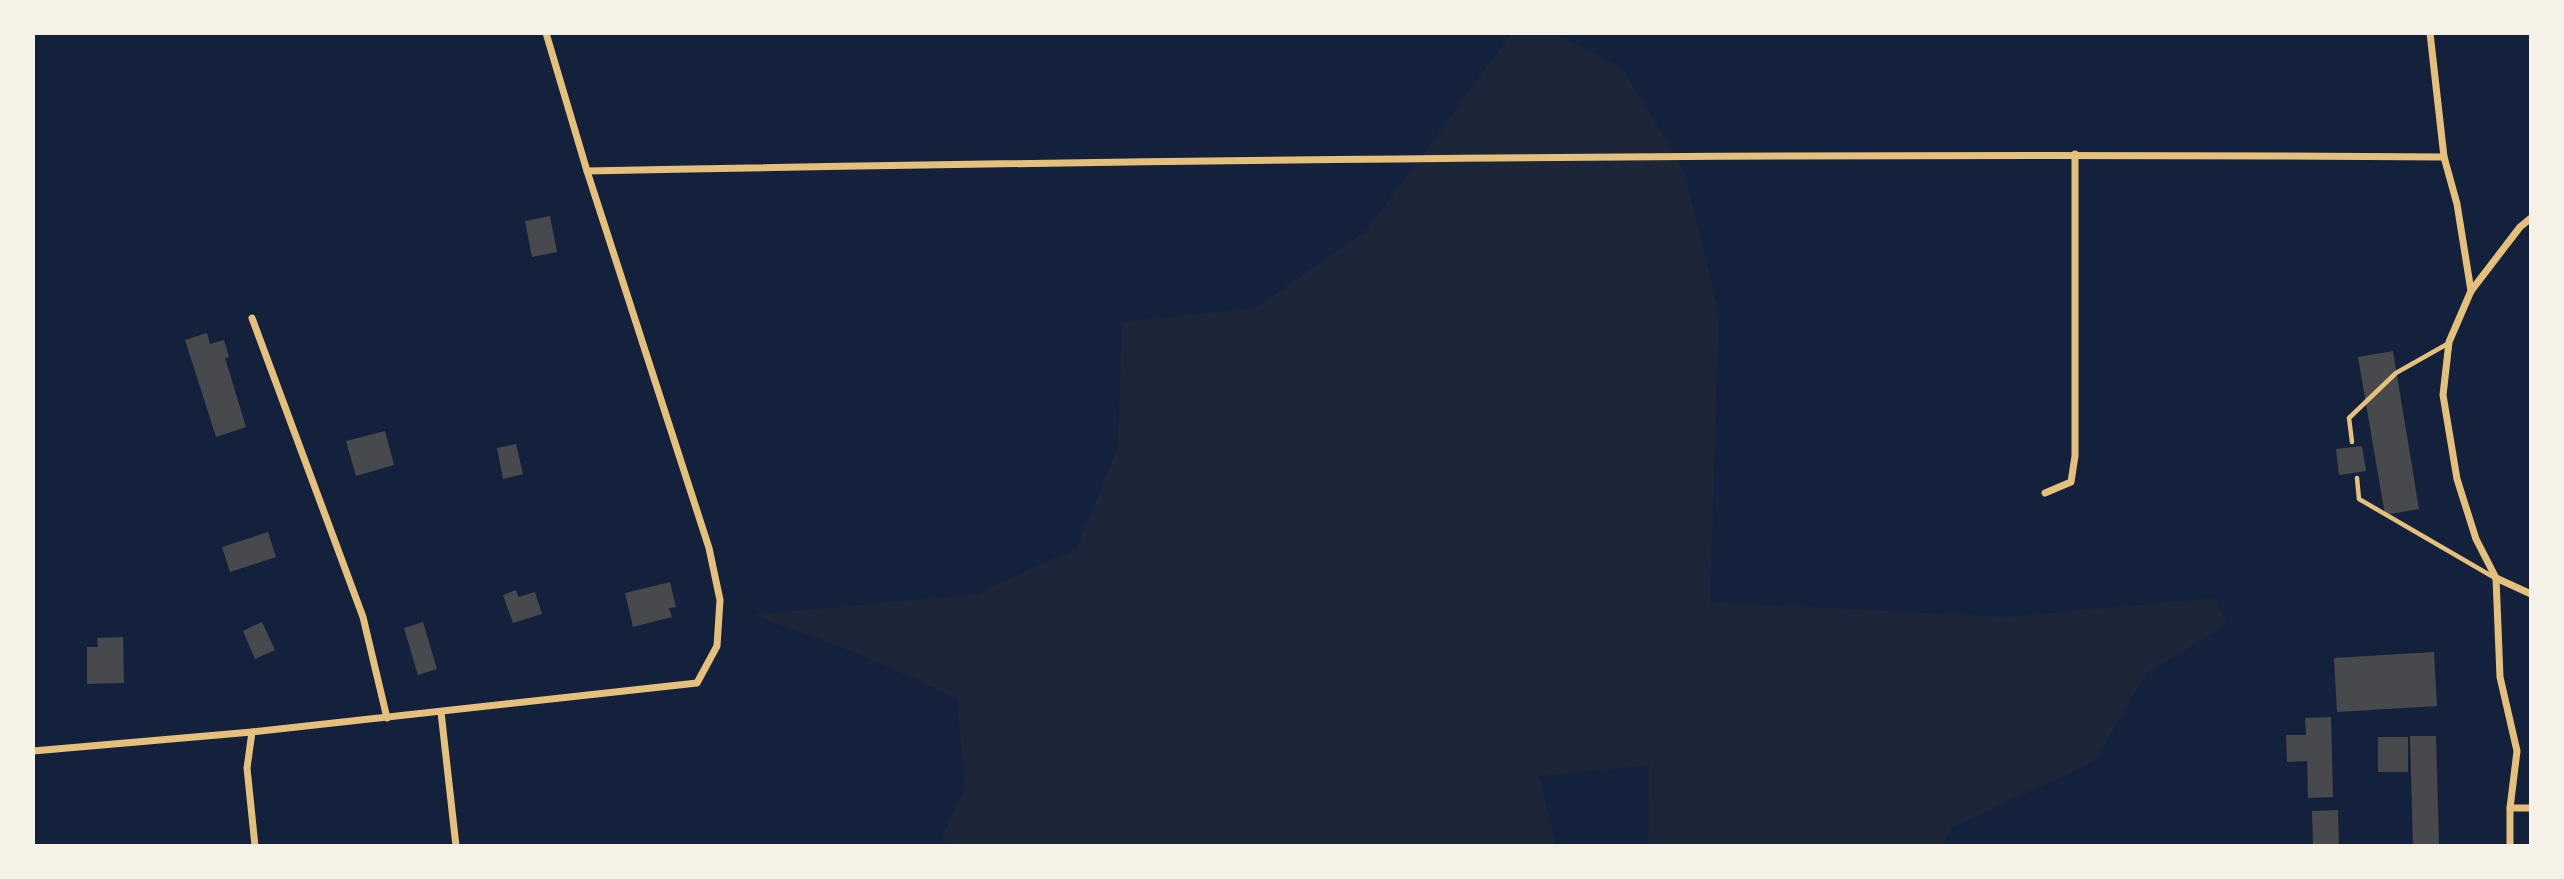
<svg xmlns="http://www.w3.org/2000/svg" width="2564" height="879" font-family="'Varela Round',sans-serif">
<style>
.green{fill:#1d2539}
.building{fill:#48494c}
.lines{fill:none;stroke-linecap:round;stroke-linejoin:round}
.service{stroke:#e5c07b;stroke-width:4.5}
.minor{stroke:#e5c07b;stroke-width:7}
</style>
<rect width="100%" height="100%" fill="#14213d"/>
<!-- green -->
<polygon class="green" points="1512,33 1553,33 1623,69 1684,170 1719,314 1710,602 2007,617 2214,598 2227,624 2146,674 2095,761 1950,829 1943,846 1648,846 1649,765 1539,776 1556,846 954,846 942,837 965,790 957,699 867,657 754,615 976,594 1077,548 1118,446 1122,322 1256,308 1367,230"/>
<!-- building -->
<g class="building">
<polygon points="550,216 557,252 532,257 525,221"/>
<polygon points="207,333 210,344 224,340 229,357 225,358 246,427 216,437 185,340"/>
<polygon points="2393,351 2419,509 2385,515 2358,357"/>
<polygon points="385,431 394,465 356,476 346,441"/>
<polygon points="516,444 523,474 503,479 497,448"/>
<polygon points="2362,446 2366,471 2339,475 2336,449"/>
<polygon points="268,532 276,557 230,572 222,547"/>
<polygon points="670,582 676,607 669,608 672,617 633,627 625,593"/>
<polygon points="516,590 518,597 535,592 542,614 513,623 503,595"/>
<polygon points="262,622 275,650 255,659 243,631"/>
<polygon points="423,622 437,669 418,675 404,628"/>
<polygon points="123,637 124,683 87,684 87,647 98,647 97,638"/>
<polygon points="2434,652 2437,706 2337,712 2334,658"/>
<polygon points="2331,717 2333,797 2308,798 2307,761 2287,762 2286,735 2306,735 2305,718"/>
<polygon points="2410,736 2436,736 2439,846 2413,846"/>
<rect x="2378" y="737" width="30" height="35"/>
<polygon points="2338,810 2339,846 2313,846 2312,811"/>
</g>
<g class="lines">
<!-- service -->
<g class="service">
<polyline points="2352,442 2349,418 2396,373 2449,343"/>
<polyline points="2357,478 2359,499 2495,578"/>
</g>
<!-- minor -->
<g class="minor">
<polyline points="2430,33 2444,157 2457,204 2471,291"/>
<path d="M587,171C1206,159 1825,152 2444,157"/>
<polyline points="2531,218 2520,227 2471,291 2449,342 2443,395 2457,479 2476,539 2496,578 2531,594"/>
<polyline points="252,318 363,617 387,718"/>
<polyline points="2045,493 2071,482 2075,456 2075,154"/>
<polyline points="2496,578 2500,677 2517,751 2510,808 2510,846"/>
<polyline points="441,712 456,846"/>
<polyline points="252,732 247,768 255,846"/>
<polyline points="33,751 252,732 697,683 717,646 720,600 709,548 587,171 546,33"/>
<polyline points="2510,808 2531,808"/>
</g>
</g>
<!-- border -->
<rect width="2564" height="879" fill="none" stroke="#f6f1e7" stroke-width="70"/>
</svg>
